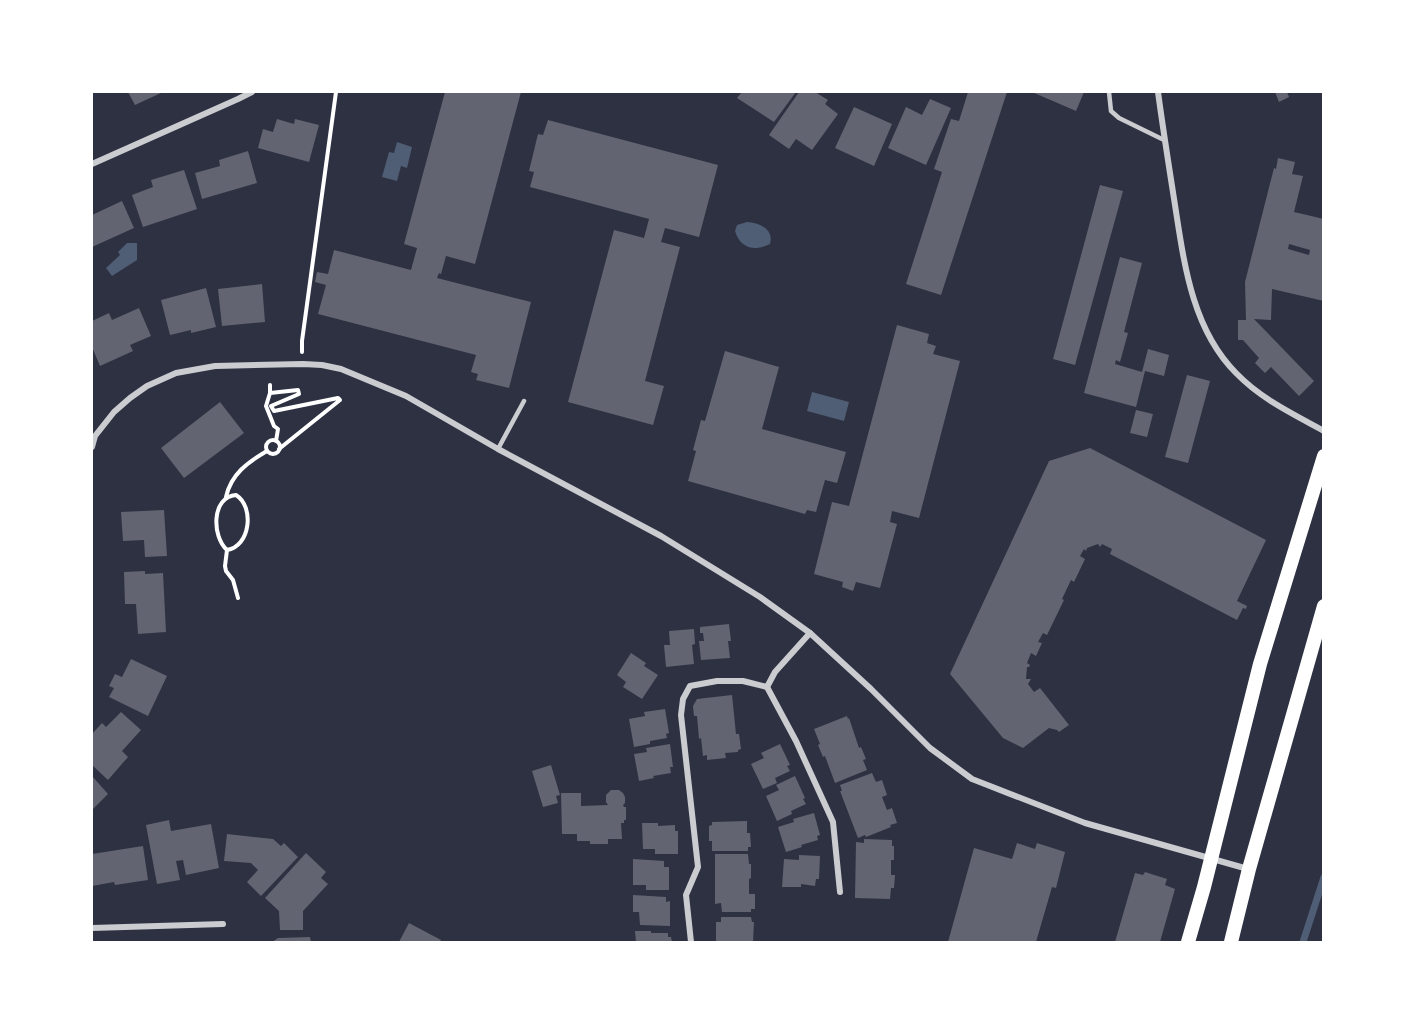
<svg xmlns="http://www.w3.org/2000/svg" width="1415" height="1034" font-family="'Space Grotesk',sans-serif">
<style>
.water{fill:#4f5d75}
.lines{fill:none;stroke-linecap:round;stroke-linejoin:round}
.stream{stroke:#4f5d75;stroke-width:7}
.building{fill:#626471;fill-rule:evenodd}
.path{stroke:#fff;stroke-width:4}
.service{stroke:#caccd0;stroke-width:4.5}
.minor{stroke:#caccd0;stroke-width:6}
.primary{stroke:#fff;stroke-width:14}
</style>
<rect width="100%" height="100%" fill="#2d3142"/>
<!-- water -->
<g class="water">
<polygon points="397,142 412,147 407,168 401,166 397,181 382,177 389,152 394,153"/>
<path d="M747,222C760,223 774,229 770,244C754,252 740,248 735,231L737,225Z"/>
<polygon points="127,243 137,243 137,260 112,276 106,268 120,255 118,252"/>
<polygon points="812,392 849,402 844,421 807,411"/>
</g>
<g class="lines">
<!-- stream -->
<polyline class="stream" points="1303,942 1324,877"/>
</g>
<!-- building -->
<g class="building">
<polygon points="128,92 163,92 135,105"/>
<polygon points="445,92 521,92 475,264 446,256 441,274 439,273 437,278 531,302 509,388 476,380 478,374 471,372 476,355 318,314 326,285 315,282 317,272 328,274 334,250 411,270 417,248 404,244"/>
<polygon points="742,92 796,92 774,122 737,98"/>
<polygon points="799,92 815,92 828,100 825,104 838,114 812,150 796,139 789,149 769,135"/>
<polygon points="968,92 1007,92 941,295 906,284 942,172 934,169 951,119 959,121"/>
<polygon points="1032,92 1084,92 1076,111"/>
<polygon points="1275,92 1287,92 1289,97 1279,102"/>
<polygon points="930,99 951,108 926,165 888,148 906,107 922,115"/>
<polygon points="854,107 892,124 874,166 835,148"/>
<polygon points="277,119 294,124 295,119 319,125 309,162 258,148 263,129 273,132"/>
<polygon points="548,120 718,165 699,237 665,228 661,242 680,247 645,381 664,386 653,425 568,402 614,230 644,238 649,219 530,187 534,172 529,171 538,134 543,135"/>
<polygon points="248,151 257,183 202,199 195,173 220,166 219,160"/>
<path d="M1278,158L1295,162L1292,174L1303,176L1294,212L1324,219V301L1272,289L1271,320L1254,319L1314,381L1299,396L1271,367L1265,373L1255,363L1259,358L1243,340H1238V320H1246L1245,282L1274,168L1276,169ZM1289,244L1310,250L1309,255L1288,249Z"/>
<polygon points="184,170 197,209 143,227 132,195 153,187 151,180"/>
<polygon points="1100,185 1123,191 1075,365 1053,359"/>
<polygon points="122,201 134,228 92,247 92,215"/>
<polygon points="1120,257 1142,263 1124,332 1128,333 1120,362 1116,360 1115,364 1142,372 1148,349 1169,355 1164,376 1145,371 1136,407 1084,393"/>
<polygon points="262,284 265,322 222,326 218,289"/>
<polygon points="206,288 216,327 191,333 191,330 170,335 161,300"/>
<polygon points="139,308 151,336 130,345 133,351 100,366 92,347 92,321 109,313 112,320"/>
<polygon points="897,325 929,334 927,343 936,346 933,354 960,361 919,518 892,511 890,522 897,524 880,588 856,582 853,591 842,587 843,582 814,574 832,502 849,506"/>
<polygon points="725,351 779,367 762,429 846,452 837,483 825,480 816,512 807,510 805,514 688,481 696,451 693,450 701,420 705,421"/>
<polygon points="1187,375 1210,381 1188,463 1165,457"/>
<polygon points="220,402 244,433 184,478 161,448"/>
<polygon points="1136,410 1153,414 1147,437 1130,433"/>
<polygon points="1090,448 1266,540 1237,601 1247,606 1246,609 1243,608 1237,620 1110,554 1112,549 1102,544 1100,547 1098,544 1087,548 1086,551 1084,549 1080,556 1085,559 1074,582 1071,580 1062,599 1064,600 1047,635 1043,633 1038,642 1042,643 1036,656 1031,653 1027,663 1030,665 1029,667 1027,667 1026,679 1031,679 1028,684 1034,692 1040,688 1069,725 1059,732 1057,730 1049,728 1023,748 1003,738 950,674 1049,461"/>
<polygon points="164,510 167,556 145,557 144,540 123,541 121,512"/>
<polygon points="145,571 145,574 163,573 166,632 138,634 136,604 125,604 124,572"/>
<polygon points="729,624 731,641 728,641 730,658 701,660 699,641 704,641 703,633 700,633 700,627"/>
<polygon points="694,629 695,644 692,645 694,664 666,667 664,645 670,645 669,631"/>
<polygon points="631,653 646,663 644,666 658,675 642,699 623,687 626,682 617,675"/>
<polygon points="131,659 167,676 148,716 109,697 114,688 109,686 115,674 122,677"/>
<polygon points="732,695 736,734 739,734 741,749 738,750 738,752 725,753 726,758 707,760 707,755 703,756 701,738 699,739 697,716 694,716 693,706 697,699"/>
<polygon points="665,709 669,733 666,734 667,738 650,741 650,744 634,747 629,719 645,716 644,712"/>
<polygon points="121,712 141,730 122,751 128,757 108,780 92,765 92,734 102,723 106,727"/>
<polygon points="847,716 848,719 849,718 859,748 861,747 866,759 863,760 867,770 835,783 825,756 823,757 818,745 820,744 814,729"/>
<polygon points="670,744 673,767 670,767 671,773 653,776 654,778 639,781 634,754 647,752 646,748"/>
<polygon points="780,744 790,765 787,766 790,771 775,778 777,783 763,789 751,764 764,758 761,753"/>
<polygon points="551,765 560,795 556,796 558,803 543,807 532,771"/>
<polygon points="872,773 876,782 882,780 887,795 882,797 887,810 892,808 897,823 890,825 891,827 866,837 865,835 858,838 840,791 842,791 840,785"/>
<polygon points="92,776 108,794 93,809 92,807"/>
<polygon points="795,776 805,798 803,799 806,804 791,811 792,814 777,821 766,796 779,790 776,785"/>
<polygon points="611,790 619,790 623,793 625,797 625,803 623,805 624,807 626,807 626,820 624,820 624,823 621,823 622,839 608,839 608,844 590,844 590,841 577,841 577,834 562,834 561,793 581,793 581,806 608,805 606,802 606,795"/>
<polygon points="814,813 820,835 817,836 818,840 801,845 802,847 786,852 778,827 794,822 793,819"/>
<polygon points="169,820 171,831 211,824 219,868 186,875 183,860 176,861 180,880 157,884 146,825"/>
<polygon points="747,821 747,833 750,833 751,847 748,847 748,851 712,851 712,841 709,841 709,826 712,825 712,822"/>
<polygon points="642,823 658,823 658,826 675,825 675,831 678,831 678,854 655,854 655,849 643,849"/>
<polygon points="227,834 273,839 281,846 284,843 298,857 261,896 247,882 258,870 251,863 224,861"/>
<polygon points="864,839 892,840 892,846 894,846 894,860 891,860 891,875 895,875 894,888 891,888 890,899 855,898 856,842 864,843"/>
<polygon points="1017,843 1035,849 1037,843 1065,852 1056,888 1052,887 1036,942 948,942 974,848 1012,859"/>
<polygon points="143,846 148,880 115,885 114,882 92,886 92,854"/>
<polygon points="306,853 326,872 321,878 328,884 303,911 303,930 280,930 279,911 265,898"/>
<polygon points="715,854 748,854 749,864 751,864 751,878 749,879 749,894 755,894 755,909 751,909 751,912 722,912 721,903 715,904"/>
<polygon points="799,855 820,856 819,879 816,879 815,886 801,884 801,887 782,887 784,859 799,860"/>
<polygon points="633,859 664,861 664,867 669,867 669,890 646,890 646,885 633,885"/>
<polygon points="1145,872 1167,879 1165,885 1175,889 1160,942 1115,942 1135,873 1143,875"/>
<polygon points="633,895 666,897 666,902 670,901 670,926 640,925 639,912 633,912"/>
<polygon points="721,917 751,917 752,922 754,922 753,942 716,942 716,922 721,922"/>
<polygon points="409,923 441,940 440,942 399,942"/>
<polygon points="635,931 651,931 651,933 668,933 668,937 671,937 672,942 636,942"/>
<polygon points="310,937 311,942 272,942 278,938"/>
</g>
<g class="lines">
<!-- path -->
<g class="path">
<polyline points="302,352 302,341 336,92"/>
<polyline points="270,385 270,393 266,406 274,426 278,429 276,441"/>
<polyline points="270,393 298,390 299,394 271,406 274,411 338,398 340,400 279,449"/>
<circle cx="273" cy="447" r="7"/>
<path d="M226,497C231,474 248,462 267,451"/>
<path d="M227,550C250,547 255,507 236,495C211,497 212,537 227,550L225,566L226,571L233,580L238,598"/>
</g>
<!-- service -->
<g class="service">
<polyline points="1109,92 1111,111 1119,118 1164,140"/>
<polyline points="498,449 524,401"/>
</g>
<!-- minor -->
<g class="minor">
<path d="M1158,92C1163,129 1169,167 1175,205C1184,263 1192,329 1236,373C1261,399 1293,414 1324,431"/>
<polyline points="92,164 238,99 252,92"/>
<polyline points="92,447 95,436 114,412 130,398 147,386 176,373 215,366 303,364 322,365 341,369 406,396 498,449 661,536 760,597 810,633 871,689 930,748 972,779 1085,823 1248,869"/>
<polyline points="767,687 796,741 833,822 840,892"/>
<polyline points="767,687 775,672 810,633"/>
<polyline points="92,928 223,924"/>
<polyline points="691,942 686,895 698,867 681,715 683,699 690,686 717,681 743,681 767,687"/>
</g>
<!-- primary -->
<g class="primary">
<polyline points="1188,942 1204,887 1260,664 1324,456"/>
<polyline points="1231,942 1249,869 1324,606"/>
</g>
</g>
<!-- border -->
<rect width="1415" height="1034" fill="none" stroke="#ffffff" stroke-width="186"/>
</svg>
